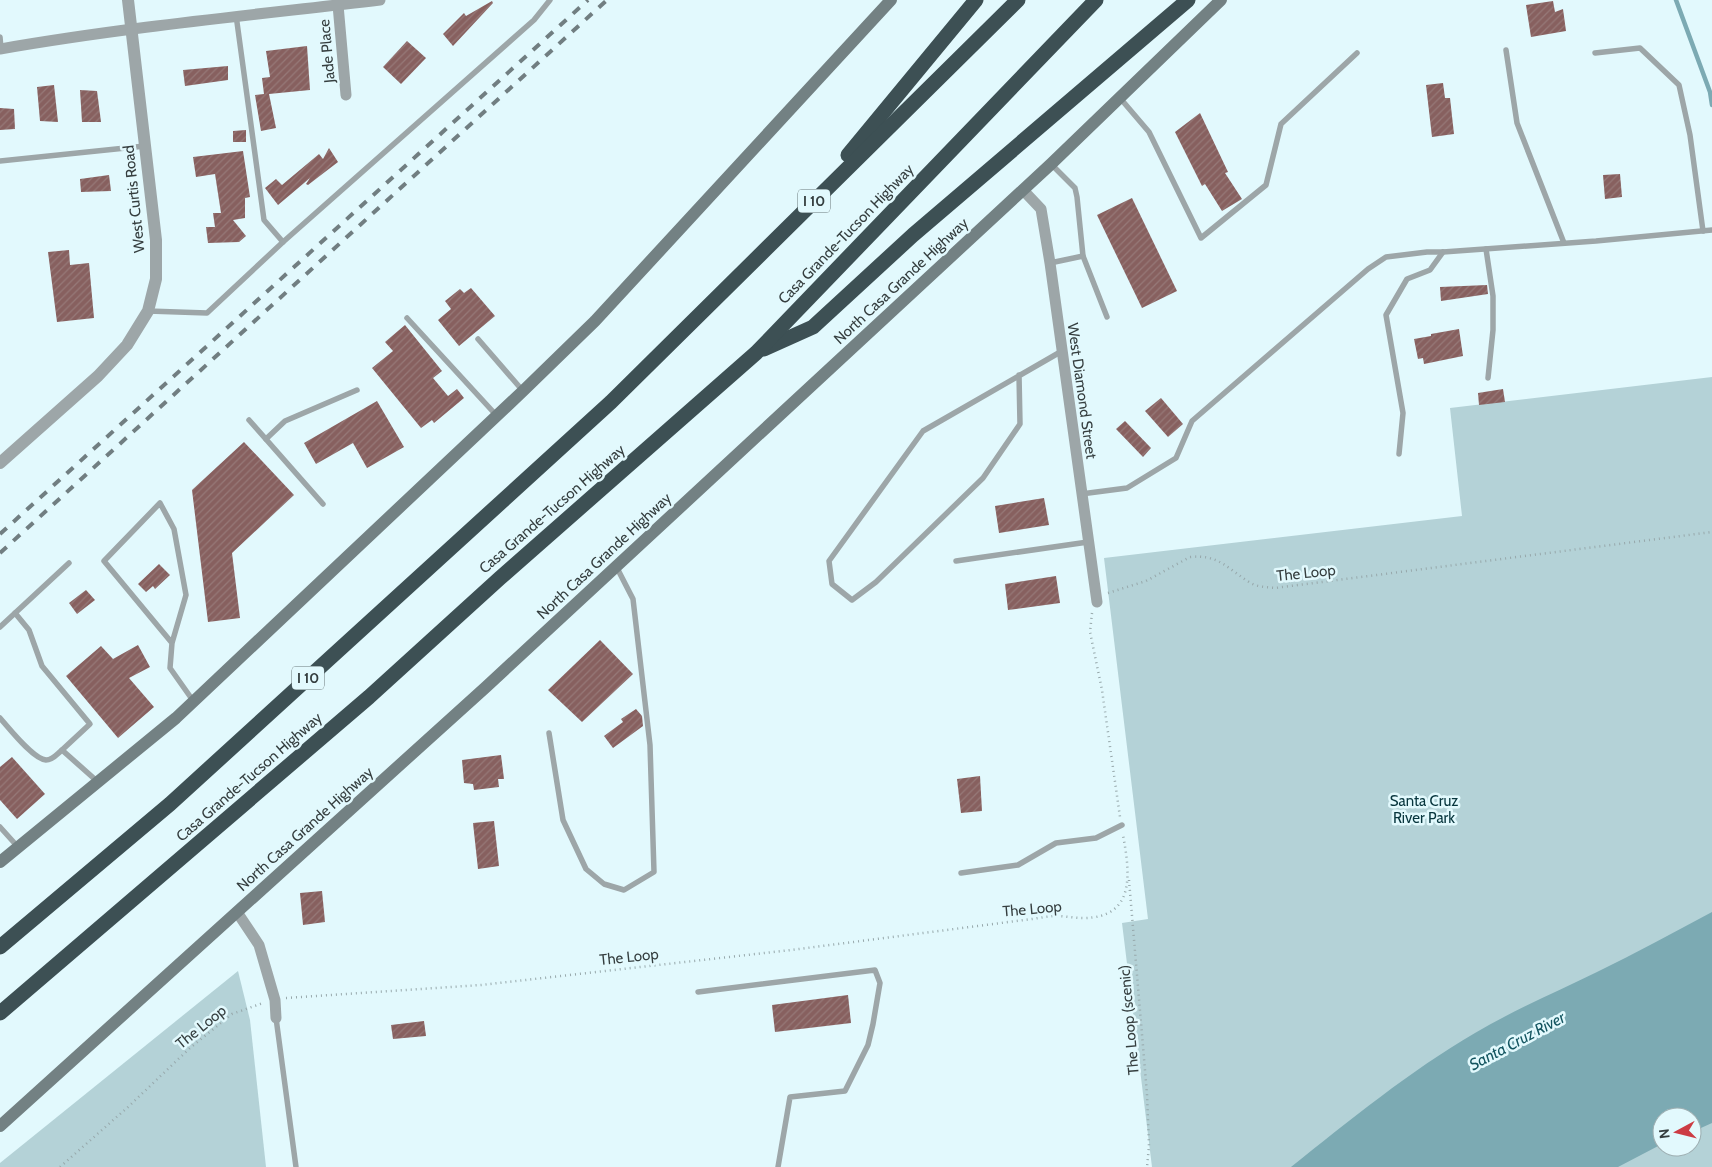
<svg xmlns="http://www.w3.org/2000/svg" width="1712" height="1167" font-family="Cabin,sans-serif">
<style>
.green{fill:#b4d2d7;fill-rule:evenodd}
.water{fill:#7caab3}
.lines{fill:none;stroke-linecap:round;stroke-linejoin:round}
.stream{stroke:#7caab3;stroke-width:4.5}
.building{fill:url(#building-hatch)}
.path{stroke:#97a8ab;stroke-width:2.5;stroke-dasharray:1 4;stroke-linecap:butt}
.service{stroke:#9da6a8;stroke-width:5.5}
.minor{stroke:#9da6a8;stroke-width:11}
.tertiary{stroke:#9da6a8;stroke-width:12}
.secondary{stroke:#738183;stroke-width:12}
.motorway{stroke:#3d5054;stroke-width:15}
.rail{stroke:#717e81;stroke-width:4;stroke-dasharray:9 9;stroke-linecap:butt}
.labels{text-anchor:middle;dominant-baseline:central;stroke-width:5;stroke-linejoin:round;paint-order:stroke}
.shield{fill:#e2f9fd;stroke:#697678;stroke-width:1}
.shield-label{font-size:14px;font-weight:bold;fill:#353e3f}
.street-label{font-size:15px;fill:#353e3f;stroke:#e2f9fd}
.park-label{font-size:15px;fill:#07353d;stroke:#e2f9fd}
.water-label{font-size:16px;font-style:italic;fill:#135560;stroke:#e2f9fd}
</style>
<defs>
<pattern id="building-hatch" width="6" height="6" patternUnits="userSpaceOnUse" patternTransform="scale(1.25)"><rect width="6" height="6" fill="#87605f"/><path d="M-1 1l2-2M0 6l6-6M5 7l2-2" fill="none" stroke="#967978"/></pattern>
</defs>
<rect width="100%" height="100%" fill="#e2f9fd"/>
<!-- green -->
<g class="green">
<path d="M1712,377V1167H1152L1122,923L1148,919L1104,558L1462,516L1450,408ZM1662,1117H1692V1147H1662Z"/>
<polygon points="238,971 250,1020 266,1167 0,1167 0,1163"/>
</g>
<!-- water -->
<path class="water" d="M1712,912V1123L1692,1132V1117H1662V1144L1618,1167H1291C1350,1120 1410,1071 1475,1033C1514,1010 1556,992 1597,972C1636,953 1674,932 1712,912Z"/>
<g class="lines">
<!-- stream -->
<polyline class="stream" points="1676,0 1710,92 1712,105"/>
</g>
<!-- building -->
<g class="building">
<polygon points="492,1 493,3 453,46 443,34 464,13 466,16"/>
<polygon points="1553,1 1555,12 1563,9 1566,31 1531,37 1526,5"/>
<polygon points="407,41 426,58 401,84 383,67"/>
<polygon points="307,46 310,90 269,94 276,128 261,131 255,95 264,94 262,78 270,77 266,51"/>
<polygon points="228,66 228,80 185,86 183,70"/>
<polygon points="1443,83 1445,98 1450,98 1454,134 1432,137 1426,85"/>
<polygon points="54,85 58,122 40,121 37,87"/>
<polygon points="80,90 97,91 101,122 82,122"/>
<polygon points="0,108 14,109 15,129 0,130"/>
<polygon points="1200,113 1228,172 1225,173 1242,199 1222,211 1205,184 1202,186 1175,132"/>
<polygon points="246,130 246,142 233,142 233,131"/>
<polygon points="329,148 338,162 308,185 306,184 310,178 278,205 265,188 276,179 282,185 319,154 323,159"/>
<polygon points="243,151 250,197 245,198 245,218 233,220 246,236 239,242 208,243 206,227 215,227 213,213 221,213 215,174 196,177 193,157"/>
<polygon points="1620,174 1622,197 1605,199 1603,175"/>
<polygon points="109,175 111,191 81,192 80,179"/>
<polygon points="1132,198 1177,291 1142,308 1097,215"/>
<polygon points="69,250 70,265 89,263 94,318 57,322 48,252"/>
<polygon points="1487,285 1488,294 1441,301 1440,287"/>
<polygon points="471,288 495,316 459,346 438,320 451,309 445,301 460,289 464,293"/>
<polygon points="405,325 442,371 433,378 448,396 457,389 464,398 434,423 432,420 421,428 372,368 393,351 385,342"/>
<polygon points="1459,329 1463,356 1424,364 1423,358 1418,359 1414,339 1431,336 1431,334"/>
<polygon points="1503,389 1505,402 1479,405 1478,393"/>
<polygon points="1161,398 1183,424 1168,437 1145,411"/>
<polygon points="377,401 404,447 367,468 353,443 316,464 304,443"/>
<polygon points="1125,421 1151,448 1143,457 1116,429"/>
<polygon points="244,442 294,495 232,553 240,618 208,622 192,490"/>
<polygon points="1044,498 1049,525 999,533 995,506"/>
<polygon points="159,564 170,575 155,589 153,586 146,592 138,584"/>
<polygon points="1056,576 1060,603 1008,610 1005,584"/>
<polygon points="86,590 95,600 77,614 69,603"/>
<polygon points="600,640 633,674 582,722 548,690"/>
<polygon points="138,645 150,667 129,678 154,707 118,738 66,676 101,646 113,659"/>
<polygon points="636,709 642,716 643,726 613,748 604,736 623,722 621,719"/>
<polygon points="501,755 504,779 498,779 499,787 474,790 473,784 464,783 462,760"/>
<polygon points="12,757 45,794 17,819 0,800 0,767"/>
<polygon points="980,776 982,811 961,813 957,779"/>
<polygon points="494,821 499,866 478,869 473,823"/>
<polygon points="322,891 325,922 303,925 300,893"/>
<polygon points="848,995 851,1023 775,1032 772,1005"/>
<polygon points="424,1021 426,1036 393,1039 391,1025"/>
</g>
<g class="lines">
<!-- path -->
<g class="path">
<path d="M1108,593L1146,581L1190,557C1218,554 1227,568 1249,582C1256,587 1266,587 1275,588L1712,532"/>
<polyline points="1092,613 1090,632 1102,690 1120,817"/>
<polyline points="1129,880 1147,1094 1149,1146 1147,1167"/>
<path d="M286,998L481,985L791,950L1032,919C1040,918 1048,916 1056,916C1065,916 1074,918 1083,918C1136,918 1130,873 1123,835"/>
<polyline points="60,1167 128,1107 190,1048 232,1014 263,1003"/>
</g>
<!-- service -->
<g class="service">
<polyline points="236,15 264,220 283,242"/>
<polyline points="0,37 1,49"/>
<polyline points="1506,50 1517,123 1564,243"/>
<polyline points="1595,53 1640,48 1679,85 1690,135 1703,231"/>
<polyline points="1120,98 1149,132 1201,238 1266,185 1281,124 1357,53"/>
<polyline points="0,161 145,146"/>
<polyline points="1051,164 1075,188 1077,197 1083,256 1107,317"/>
<polyline points="1486,249 1493,296 1493,330 1488,378"/>
<polyline points="1050,263 1083,256"/>
<polyline points="148,311 207,313 283,242 534,20 550,0"/>
<polyline points="407,318 497,416"/>
<polyline points="478,339 523,391"/>
<polyline points="1019,375 1020,424 983,478 876,582 852,600 832,584 829,561 923,431 1062,351"/>
<polyline points="249,420 323,504"/>
<polyline points="266,439 285,421 357,390"/>
<polyline points="1399,454 1403,413 1386,315 1407,279 1430,270 1443,252"/>
<polyline points="1081,494 1127,488 1176,458 1192,421 1368,269 1386,257 1427,252 1443,252 1596,241 1712,230"/>
<polyline points="956,561 1088,542"/>
<polyline points="15,613 29,630 42,666 90,724 62,750"/>
<polyline points="0,627 69,563"/>
<polyline points="172,643 104,561 160,503 174,529 186,595 172,643 170,668 194,702"/>
<path d="M0,718C9,728 33,759 46,760C53,760 57,754 62,750L98,782"/>
<polyline points="549,733 563,820 586,869 604,884 624,890 654,872 650,745 633,599 616,566"/>
<polyline points="0,827 18,847"/>
<polyline points="961,873 1018,865 1056,843 1096,838 1122,825"/>
<polyline points="698,992 875,970 880,983 873,1024 868,1045 845,1091 790,1097 778,1167"/>
<polyline points="276,1018 296,1167"/>
</g>
<!-- minor -->
<g class="minor">
<polyline points="338,5 346,95"/>
<path d="M0,49C126,27 253,15 380,0"/>
<polyline points="1023,190 1041,209 1050,263 1097,602"/>
<polyline points="237,912 259,945 275,1000 276,1018"/>
</g>
<!-- tertiary -->
<polyline class="tertiary" points="0,463 98,376 127,345 148,311 156,279 156,240 128,0"/>
<!-- secondary -->
<g class="secondary">
<polyline points="0,862 176,718 523,391 595,321 891,0"/>
<polyline points="0,1126 486,687 1051,164 1221,0"/>
</g>
<!-- motorway -->
<g class="motorway">
<polyline points="848,155 976,0"/>
<polyline points="764,349 813,327 913,235 1188,0"/>
<polyline points="0,947 170,804 611,402 1018,0"/>
<polyline points="0,1013 369,697 500,578 756,353 1096,0"/>
</g>
<!-- rail -->
<g class="rail">
<polyline points="0,534 588,0"/>
<polyline points="0,553 607,0"/>
</g>
</g>
<g class="labels">
<!-- shield labels -->
<g class="shield">
<rect x="798" y="189.5" width="32" height="23" rx="4"/>
<rect x="292" y="666.5" width="32" height="23" rx="4"/>
</g>
<g class="shield-label">
<text x="814" y="201">I 10</text>
<text x="308" y="678">I 10</text>
</g>
<!-- street labels -->
<g class="street-label">
<text transform="translate(327 51) rotate(-95)">Jade Place</text>
<text transform="translate(134 199) rotate(-96)">West Curtis Road</text>
<text transform="translate(846 234) rotate(-46)">Casa Grande-Tucson Highway</text>
<text transform="translate(901 281) rotate(-43)">North Casa Grande Highway</text>
<text transform="translate(1082 391) rotate(82)">West Diamond Street</text>
<text transform="translate(552 509) rotate(-41)">Casa Grande-Tucson Highway</text>
<text transform="translate(604 556) rotate(-43)">North Casa Grande Highway</text>
<text transform="translate(1306 573) rotate(-6)">The Loop</text>
<text transform="translate(249 777) rotate(-41)">Casa Grande-Tucson Highway</text>
<text transform="translate(305 829) rotate(-42)">North Casa Grande Highway</text>
<text transform="translate(1032 909) rotate(-5)">The Loop</text>
<text transform="translate(629 957) rotate(-6)">The Loop</text>
<text transform="translate(1129 1020) rotate(-95)">The Loop (scenic)</text>
<text transform="translate(201 1027) rotate(-39)">The Loop</text>
</g>
<!-- park labels -->
<g class="park-label">
<text x="1424" y="801">Santa Cruz<tspan x="1424" dy="17">River Park</tspan></text>
</g>
<!-- water labels -->
<g class="water-label">
<text transform="translate(1517 1041) rotate(-28)">Santa Cruz River</text>
</g>
</g>
<!-- north arrow -->
<g transform="translate(1677 1132) rotate(263)"><circle r="24" fill="#e2f9fd" stroke="#9daeb1"/>
<path d="M0-4L9 19L0 12L-9 19Z" fill="#cc3c44"/>
<text y="-8" font-size="14" font-weight="bold" text-anchor="middle" fill="#353e3f">N</text>
</g>
</svg>
